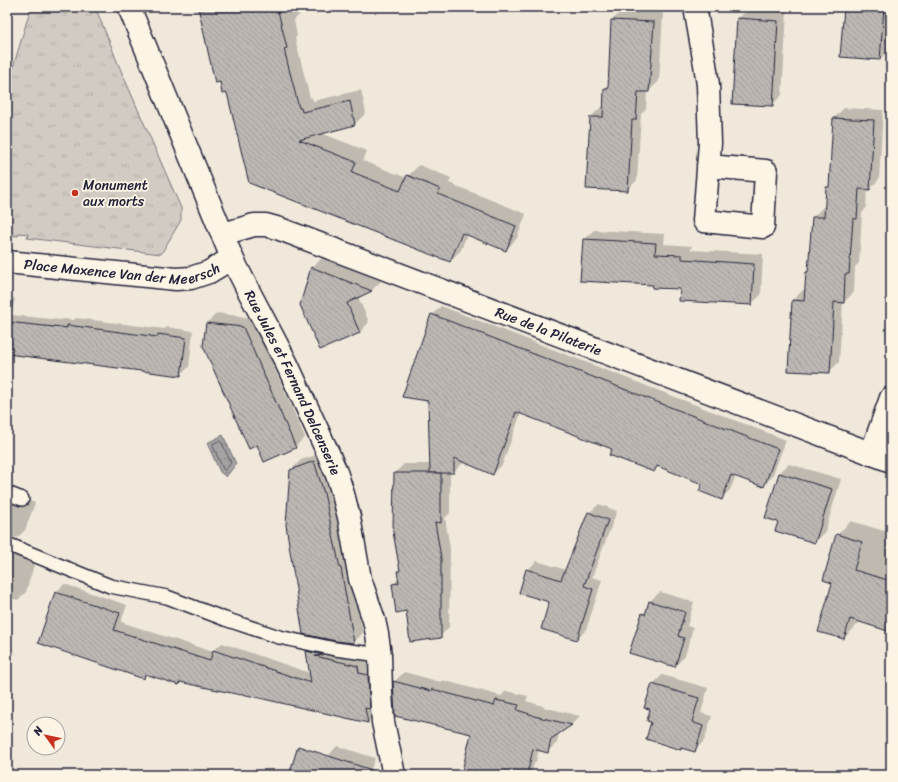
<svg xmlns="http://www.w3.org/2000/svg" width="898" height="782" font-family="Sriracha,sans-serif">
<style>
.park{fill:url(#park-tufts);stroke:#7a767f}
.water{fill:url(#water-ripples);stroke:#716f79}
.shadow{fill:#0003}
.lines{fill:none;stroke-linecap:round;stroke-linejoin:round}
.shore{stroke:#575564;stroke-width:1}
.building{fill:url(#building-back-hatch);stroke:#22223b}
.lane-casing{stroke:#22223b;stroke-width:16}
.street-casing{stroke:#22223b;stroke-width:25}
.lane{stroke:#fcf5e5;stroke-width:13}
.street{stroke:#fcf5e5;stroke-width:22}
.poi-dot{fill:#c8321e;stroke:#fcf5e5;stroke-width:1.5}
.labels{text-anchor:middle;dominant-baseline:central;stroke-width:3.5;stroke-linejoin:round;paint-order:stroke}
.poi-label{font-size:14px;fill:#22223b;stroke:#fcf5e5;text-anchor:start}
.street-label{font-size:14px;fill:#22223b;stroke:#fcf5e5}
</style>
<defs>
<pattern id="park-tufts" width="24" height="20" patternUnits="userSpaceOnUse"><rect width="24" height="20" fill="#d1cbc3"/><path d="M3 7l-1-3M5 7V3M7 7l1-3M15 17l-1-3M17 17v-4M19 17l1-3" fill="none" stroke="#b3aea8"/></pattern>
<pattern id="water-ripples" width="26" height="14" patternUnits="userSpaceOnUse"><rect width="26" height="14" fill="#a6a2a2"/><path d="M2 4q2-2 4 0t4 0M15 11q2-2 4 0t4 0" fill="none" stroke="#878485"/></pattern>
<pattern id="building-back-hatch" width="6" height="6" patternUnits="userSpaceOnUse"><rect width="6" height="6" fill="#bcb7b3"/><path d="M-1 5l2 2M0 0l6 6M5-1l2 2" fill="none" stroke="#a19d9b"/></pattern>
</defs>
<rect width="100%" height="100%" fill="#efe8db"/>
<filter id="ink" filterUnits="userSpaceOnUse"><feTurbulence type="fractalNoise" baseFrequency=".025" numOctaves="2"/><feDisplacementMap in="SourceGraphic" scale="8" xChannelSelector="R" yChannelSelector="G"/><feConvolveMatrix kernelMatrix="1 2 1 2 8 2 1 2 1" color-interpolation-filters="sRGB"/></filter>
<g filter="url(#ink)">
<!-- park -->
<polygon class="park" points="31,7 95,7 112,48 116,59 181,208 181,220 161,254 27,238 28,234 19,233 18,236 7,235 7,88"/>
<!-- water -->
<polygon class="water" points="223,435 236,464 226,477 220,472 207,443"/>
<!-- shadow -->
<g class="shadow">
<polygon points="199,7 301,7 302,12 294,20 297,36 295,38 310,98 312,97 313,101 361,90 366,113 355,124 321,133 367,151 363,161 407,178 408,176 419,165 451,178 449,183 526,214 517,238 506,250 467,234 461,250 450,261 228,91 220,81"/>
<polygon points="845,7 891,7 890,49 880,59"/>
<polygon points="748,9 787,11 782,95 772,105 738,19"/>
<polygon points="622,11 663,13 659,81 649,91 647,91 646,109 641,114 637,180 627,190 591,117 601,107 604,107 605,89 609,86 612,20"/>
<polygon points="844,108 883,110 879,179 870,189 867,189 866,208 862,213 859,263 855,267 854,292 844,302 843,302 839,362 829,372 793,300 803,290 806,291 807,272 809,270 813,217 823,207 826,207 827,188 830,184 834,118"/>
<polygon points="594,230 665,234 664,244 692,246 691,250 763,254 761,295 751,304 681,288 654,284 584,240"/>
<polygon points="322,258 381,281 372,290 358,297 369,322 360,332 321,349 312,268"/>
<polygon points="7,296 15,299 11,315 61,320 63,319 74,320 76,318 165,329 167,327 193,331 189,367 181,374 7,353"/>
<polygon points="441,306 786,440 772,477 763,486 736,475 730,490 721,498 703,483 659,466 654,471 613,449 521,413 502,465 493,474 463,461 463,463 454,472 450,472 450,513 445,518 450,548 449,627 440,637 406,610 393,584 399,578 398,572 400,570 395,473 404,464 431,464 432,315"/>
<polygon points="217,313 252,318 305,437 295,447 258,443 204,346 207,323"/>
<polygon points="323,453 351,559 363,633 354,642 291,470 301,460"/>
<polygon points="789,464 841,479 825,532 815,542 779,521 779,473"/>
<polygon points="7,492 35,503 25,530 17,538 7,535"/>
<polygon points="599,504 617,511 592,577 602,580 586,630 577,639 527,570 537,561 566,570 589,513"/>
<polygon points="851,521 891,533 891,631 859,621 858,624 844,638 833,582 837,535"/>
<polygon points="7,537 9,541 36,558 26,592 18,600 7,597"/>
<polygon points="64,584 127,605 121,622 213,652 214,650 222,643 310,673 307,651 315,644 366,658 367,665 375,668 375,715 368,722 242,693 181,681 179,684 148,674 144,677 39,642 56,592"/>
<polygon points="660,592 694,602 687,626 693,628 685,656 675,666 642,614 648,609 650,601"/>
<polygon points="404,672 441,682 442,680 501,696 506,691 528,696 526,701 543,706 543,707 580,716 571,725 559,732 557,743 547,752 539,750 536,761 534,764 531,775 474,775 473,734 394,682"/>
<polygon points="662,675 708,688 701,713 712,716 704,741 694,751 652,721 651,709 653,684"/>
<polygon points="337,746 375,758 369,775 322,775 328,756"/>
</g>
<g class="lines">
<!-- shore -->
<polygon class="shore" points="220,441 222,443 231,463 225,470 223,469 213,446 213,444"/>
</g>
<!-- building -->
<g class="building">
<polygon points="198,7 277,7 287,48 284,49 299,108 301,108 302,112 350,101 355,125 299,140 356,162 352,172 400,191 407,175 440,189 438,194 516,226 506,251 462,233 450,262 249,183 227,93 222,94 220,82 215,83"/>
<polygon points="844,7 884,7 880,60 840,57"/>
<polygon points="737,18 778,21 773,106 732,104"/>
<polygon points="611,20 654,22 649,92 638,92 636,120 632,120 628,191 586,189 590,117 603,117 604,89 608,89"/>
<polygon points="833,118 874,120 870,190 859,189 857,219 853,219 849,274 845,274 844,303 834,302 830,373 788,371 792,300 804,301 806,272 808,272 812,217 824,217 826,187 829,187"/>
<polygon points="583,239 656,243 655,254 682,255 682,259 754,264 752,305 679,301 680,289 652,288 653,285 580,281"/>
<polygon points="311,267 372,291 347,303 360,333 320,350 300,305"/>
<polygon points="431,314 778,449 764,487 731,475 722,500 699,491 702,484 657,466 654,472 609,455 612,449 516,412 493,475 454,458 454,473 430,473 428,401 402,397"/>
<polygon points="7,322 54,327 54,326 67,328 67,325 158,337 158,334 186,338 181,376 7,354"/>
<polygon points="206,323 243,327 296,448 264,462 257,445 249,449 203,346"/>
<polygon points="314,461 324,493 340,568 341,568 354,643 336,641 303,634 286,525 290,470"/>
<polygon points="394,473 441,473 441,523 435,522 441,558 441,638 410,642 406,611 396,613 392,584 399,583 397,571 400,571 393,532"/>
<polygon points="779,473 832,489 815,543 775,531 778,522 765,518"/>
<polygon points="588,512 608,520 584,586 593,589 577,640 541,629 549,602 519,593 526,569 561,580"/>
<polygon points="836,534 862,542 854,570 891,581 891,632 850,619 844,639 818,632 832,583 823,580"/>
<polygon points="55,592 120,613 114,630 210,661 213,650 311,683 306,651 323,655 315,656 358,666 359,673 368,675 370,709 365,708 368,723 242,694 241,695 180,682 179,685 145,674 144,679 38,643"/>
<polygon points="649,601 685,612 678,636 684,638 675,667 629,653 642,613 645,615"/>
<polygon points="393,681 431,691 432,689 494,706 496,700 519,705 517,710 533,715 534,716 572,725 551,739 548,753 533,749 527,775 461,775 471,734 395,716"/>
<polygon points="652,684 699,698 692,722 703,726 695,752 681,748 681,750 646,739 651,722 647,721 650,709 644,708"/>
<polygon points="298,746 372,770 371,775 289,775"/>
</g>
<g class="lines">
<!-- lane casing -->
<g class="lane-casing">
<g id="lane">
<polyline points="7,493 22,499"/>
<polyline points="7,544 110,586 167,597 225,619 279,637 335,649 380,655"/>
</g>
</g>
<!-- street casing -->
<g class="street-casing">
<g id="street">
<path id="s1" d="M129,7L232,258L246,286L286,362L328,453L337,475L343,494L349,517L360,579L374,620L377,634L380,655L381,693L383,722L394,775"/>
<polyline points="695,7 705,64 708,85 710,143 704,221 763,227 766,171 708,166"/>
<path id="s2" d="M223,234L254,225H266L280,229L891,461"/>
<path id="s3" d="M7,262L176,279L191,278L209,272L232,258"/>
<polyline points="871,454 891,398"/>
</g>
</g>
<!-- lane -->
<use href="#lane" class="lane"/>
<!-- street -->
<use href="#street" class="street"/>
</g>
</g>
<!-- markers -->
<circle class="poi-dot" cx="75" cy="193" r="4"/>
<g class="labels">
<!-- poi labels -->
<g class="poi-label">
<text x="83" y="185">Monument<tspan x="83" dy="16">aux morts</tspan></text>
</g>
<!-- street labels -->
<g class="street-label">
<text stroke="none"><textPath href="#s3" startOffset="116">Place Maxence Van der Meersch</textPath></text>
<text stroke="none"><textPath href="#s2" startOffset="346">Rue de la Pilaterie</textPath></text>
<text stroke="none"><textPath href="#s1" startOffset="410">Rue Jules et Fernand Delcenserie</textPath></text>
</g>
</g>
<!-- margin -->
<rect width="898" height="782" fill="none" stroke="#fcf5e5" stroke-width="24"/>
<rect x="12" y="12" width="874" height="758" fill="none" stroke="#22223b" stroke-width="1.5" filter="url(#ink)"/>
<!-- north arrow -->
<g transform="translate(46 736) rotate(303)"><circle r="19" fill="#fcf5e5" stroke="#a5a1a1"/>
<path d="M0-3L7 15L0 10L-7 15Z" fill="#c8321e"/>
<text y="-6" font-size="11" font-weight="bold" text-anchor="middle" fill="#22223b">N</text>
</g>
</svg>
